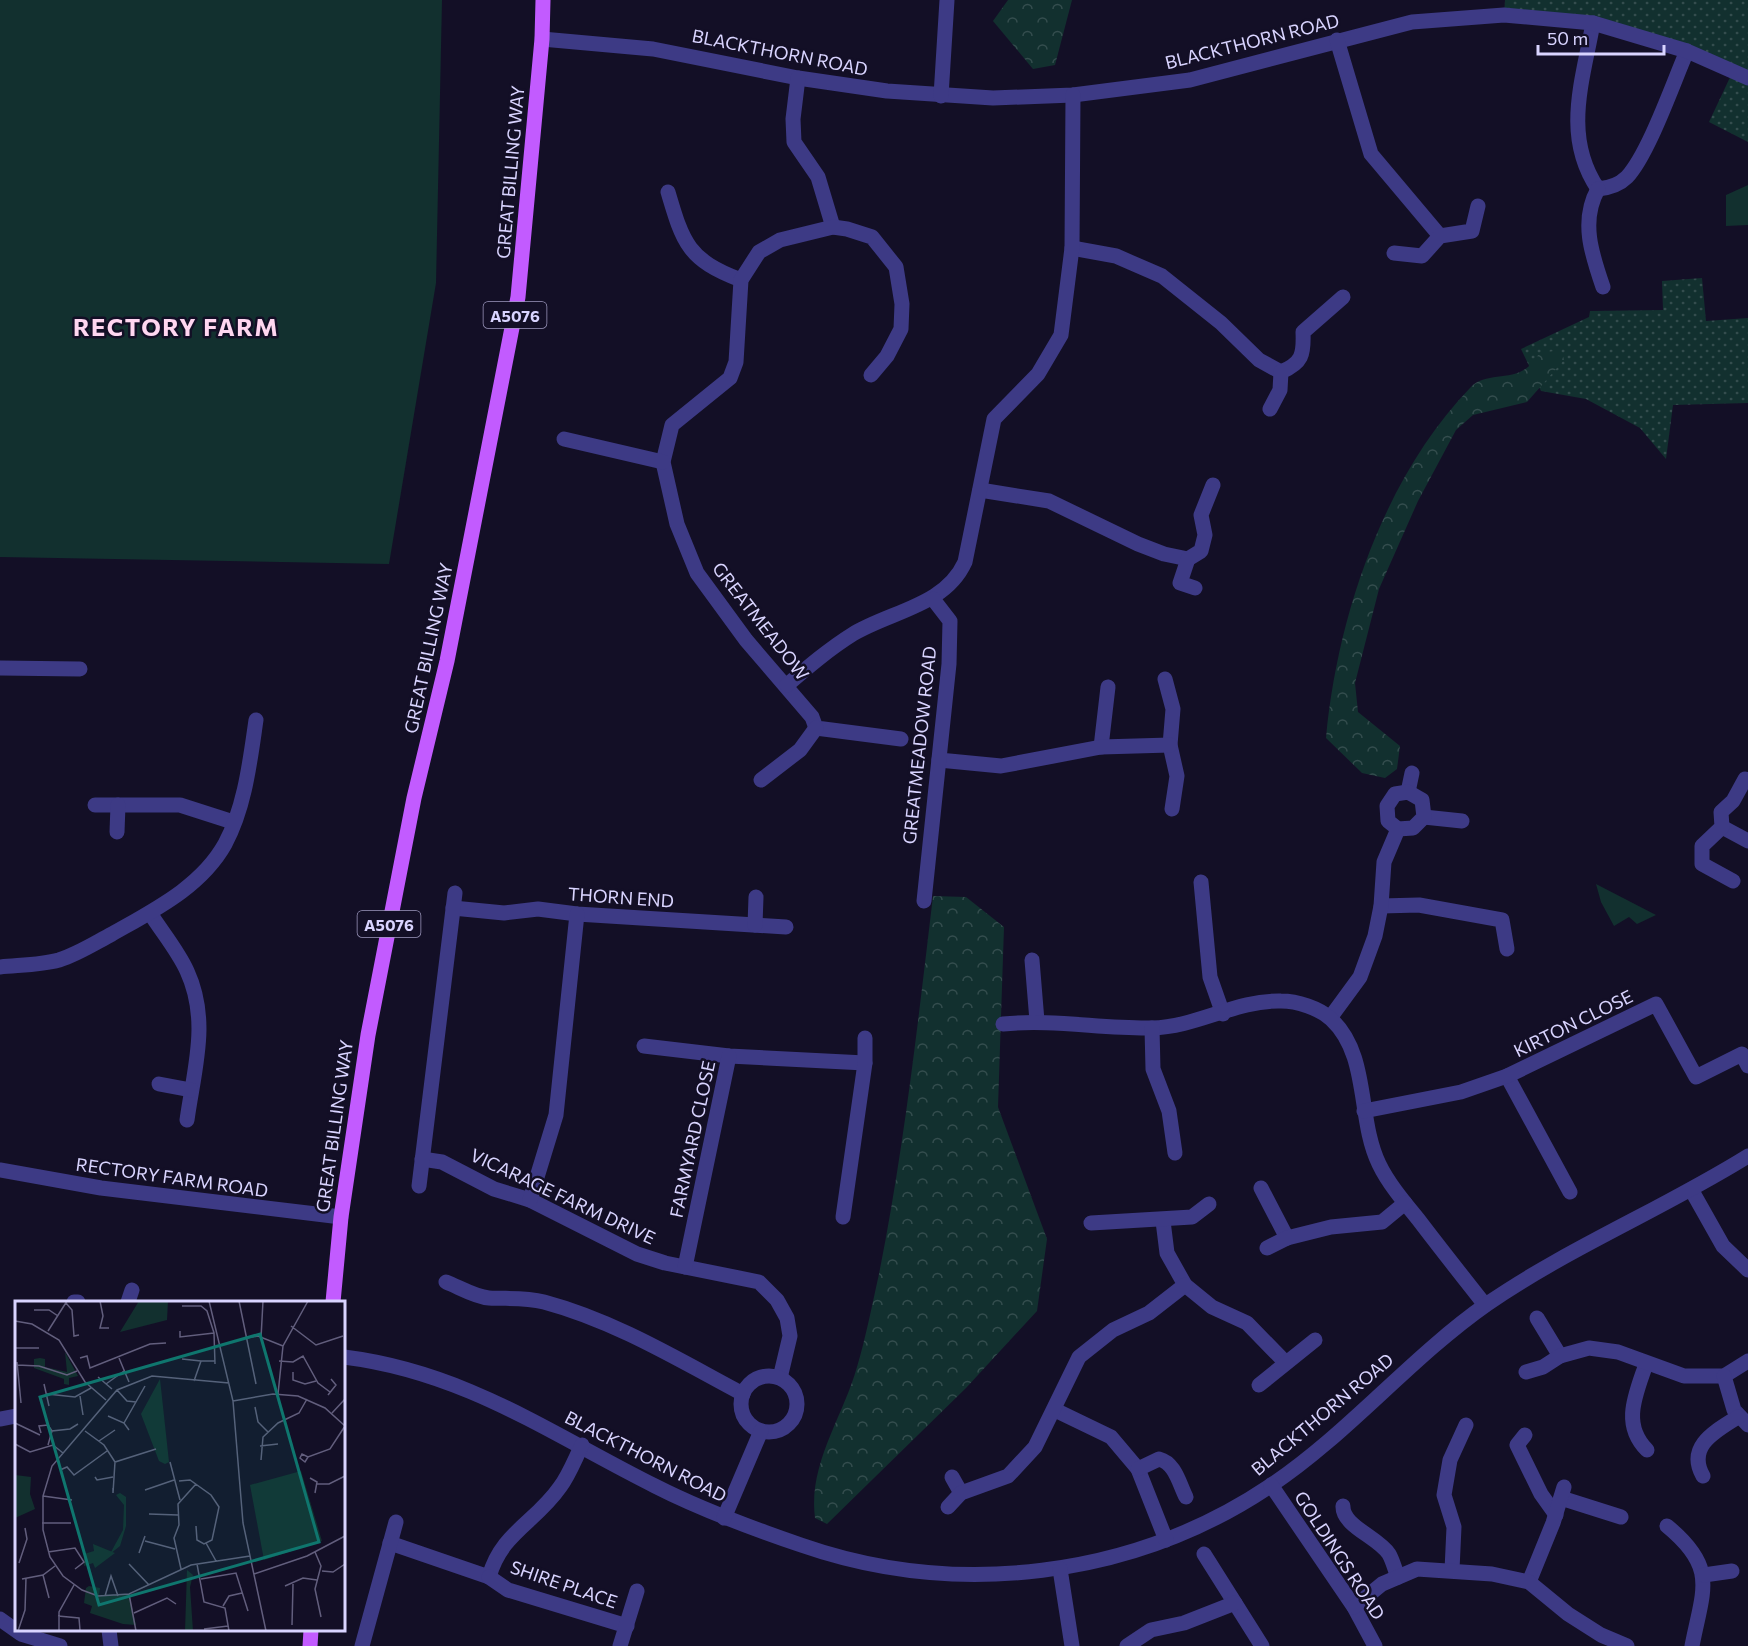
<svg xmlns="http://www.w3.org/2000/svg" width="1748" height="1646" font-family="Commissioner,sans-serif">
<style>
.grass{fill:url(#grass-dots)}
.forest{fill:url(#forest-crowns)}
.park{fill:#12302f}
.lines{fill:none;stroke-linecap:round;stroke-linejoin:round}
.minor{stroke:#3d3a85;stroke-width:15}
.major{stroke:#c25bff;stroke-width:15}
.labels{text-anchor:middle;dominant-baseline:central;stroke-width:5;stroke-linejoin:round;paint-order:stroke}
.shield{fill:#130f26;stroke:#9e99be;stroke-width:1.5}
.shield-label{font-size:16px;font-weight:bold;fill:#d9d4ff}
.street-label{font-size:18px;fill:#d9d4ff;stroke:#130f26}
.district-label{font-size:24px;font-weight:bold;letter-spacing:1.5px;fill:#ffd6f0;stroke:#130f26}
.inset-road{fill:none;stroke:#625e7d;stroke-width:1.5}
.view{fill:#0f766e;fill-opacity:0.15;stroke:#0f766e;stroke-width:3}
.inset-edge{fill:none;stroke:#d9d4ff;stroke-width:3}
</style>
<defs>
<pattern id="grass-dots" width="8" height="8" patternUnits="userSpaceOnUse" patternTransform="scale(1.5)"><rect width="8" height="8" fill="#12302f"/><path d="M2 2h.1M6 6h.1" fill="none" stroke="#344d4e" stroke-width="1.8" stroke-linecap="round"/></pattern>
<pattern id="forest-crowns" width="20" height="18" patternUnits="userSpaceOnUse" patternTransform="scale(1.5)"><rect width="20" height="18" fill="#12302f"/><path d="M2 6a3 3 0 1 1 6 0M12 15a3 3 0 1 1 6 0" fill="none" stroke="#344d4e"/></pattern>
</defs>
<rect width="100%" height="100%" fill="#130f26"/>
<!-- grass -->
<g class="grass">
<polygon points="1505,0 1748,0 1748,142 1709,122 1733,71 1593,23 1504,15"/>
<polygon points="1702,278 1706,321 1748,318 1748,403 1673,405 1666,459 1640,428 1586,399 1541,391 1521,349 1589,317 1590,311 1663,310 1662,281"/>
</g>
<!-- forest -->
<g class="forest">
<polygon points="1008,0 1072,0 1055,65 1033,69 993,21"/>
<path d="M1554,351L1562,352L1564,360L1527,402L1473,415L1456,430L1418,501L1379,589L1355,683L1358,712L1400,746L1397,769L1385,778L1362,773L1326,738C1337,617 1384,477 1470,388C1486,371 1511,382 1528,367C1533,363 1536,357 1540,353Z"/>
<path d="M933,896L966,897L1004,927L998,1107L1047,1239L1037,1311L966,1388L827,1524L815,1518C808,1464 843,1417 857,1367C866,1337 872,1305 879,1274C904,1149 918,1022 933,896Z"/>
</g>
<!-- park -->
<g class="park">
<polygon points="0,0 442,0 436,283 389,564 0,557"/>
<polygon points="1748,185 1748,225 1726,226 1726,195"/>
<polygon points="1596,884 1656,915 1637,924 1629,917 1614,926 1601,902"/>
</g>
<g class="lines">
<!-- minor -->
<g class="minor">
<path d="M1593,23C1583,80 1562,136 1598,189C1609,188 1619,185 1627,177C1649,153 1673,83 1687,51"/>
<polyline points="542,39 653,49 798,78 887,91 993,98 1073,95 1190,80 1412,22 1504,15 1593,23 1687,51 1748,78"/>
<polyline points="1337,40 1371,154 1440,236"/>
<polyline points="798,78 793,119 794,142 818,177 833,227"/>
<polyline points="941,96 947,0"/>
<path d="M1598,189C1580,221 1592,255 1603,287"/>
<path d="M668,192C683,243 688,260 741,280"/>
<polyline points="1072,248 1116,256 1162,276 1221,323 1259,360 1281,372"/>
<polyline points="1394,253 1422,256 1440,236 1472,231 1478,206"/>
<polyline points="871,375 887,356 901,329 902,304 896,267 872,237 847,229 833,227 780,240 759,252 741,280 736,362 730,378 672,425 663,462 677,524 697,573 746,640 812,717 816,728 901,739"/>
<path d="M1270,409L1280,390L1281,372C1302,363 1304,355 1303,332L1343,297"/>
<polyline points="564,439 663,462"/>
<polyline points="980,490 1049,501 1138,544 1164,554 1188,559"/>
<polyline points="1195,588 1180,583 1188,559 1201,551 1205,535 1201,515 1213,485"/>
<polyline points="0,668 80,669"/>
<polyline points="1165,679 1173,709 1170,745 1177,776 1172,809"/>
<path d="M787,685C808,667 829,649 853,634C891,611 945,606 965,562L994,419L1038,374L1061,335L1072,248L1073,95"/>
<polyline points="1101,747 1108,687"/>
<polyline points="939,760 1001,766 1101,747 1170,745"/>
<polyline points="761,780 800,750 816,728"/>
<polyline points="1408,792 1412,773"/>
<polyline points="95,805 180,805 233,822"/>
<polyline points="1424,817 1462,821"/>
<polyline points="1722,827 1748,841"/>
<polyline points="117,832 118,805"/>
<polyline points="1733,881 1702,864 1702,846 1722,827 1721,812 1733,801 1745,779"/>
<polyline points="1201,882 1210,977 1223,1014"/>
<polyline points="924,901 949,664 950,621 933,599"/>
<polyline points="1381,906 1419,905 1502,920 1507,949"/>
<polyline points="453,908 504,913 538,909 577,914 786,927"/>
<path d="M150,913C162,932 178,951 187,971C210,1021 194,1069 187,1120"/>
<polyline points="755,925 756,897"/>
<polyline points="1032,960 1037,1021"/>
<path d="M0,967C19,965 41,965 59,960C78,954 95,943 112,934C154,910 201,887 225,844C245,807 250,761 256,720"/>
<polyline points="1330,1018 1360,977 1375,936 1381,906 1384,862 1398,829 1388,821 1387,806 1395,794 1408,792 1422,800 1424,817 1413,828 1398,829"/>
<path d="M1003,1024C1053,1019 1102,1029 1152,1028C1197,1027 1236,1000 1281,1001C1297,1001 1319,1008 1331,1019C1370,1055 1357,1119 1379,1164C1388,1183 1404,1202 1418,1219C1440,1248 1463,1277 1485,1305"/>
<polyline points="1152,1028 1153,1069 1169,1111 1175,1153"/>
<polyline points="644,1046 729,1056 865,1063"/>
<polyline points="1507,1076 1570,1192"/>
<polyline points="159,1084 191,1090"/>
<polyline points="1364,1111 1461,1092 1507,1076 1656,1004 1696,1077 1742,1054 1748,1066"/>
<polyline points="422,1159 442,1162 494,1189 530,1200 637,1254 665,1263 759,1282 777,1300 787,1318 790,1336 780,1378"/>
<polyline points="0,1170 101,1188 341,1217"/>
<polyline points="419,1186 455,893"/>
<polyline points="1261,1188 1287,1238"/>
<polyline points="1692,1191 1723,1246 1748,1270"/>
<polyline points="530,1200 556,1115 577,914"/>
<polyline points="843,1217 865,1063 865,1038"/>
<polyline points="1163,1221 1167,1253 1185,1285 1212,1307 1247,1323 1285,1362"/>
<polyline points="1091,1223 1192,1217 1209,1204"/>
<polyline points="1267,1248 1287,1238 1331,1227 1382,1222 1405,1203"/>
<polyline points="685,1267 729,1056"/>
<path d="M446,1282C459,1287 475,1297 489,1298C508,1299 525,1297 544,1302C615,1321 679,1360 743,1394"/>
<polyline points="74,1302 78,1302"/>
<polyline points="128,1302 132,1290"/>
<polyline points="1537,1318 1560,1356"/>
<path d="M344,1357C465,1372 549,1433 655,1486C702,1510 751,1528 801,1545C956,1599 1133,1578 1270,1486C1348,1434 1410,1358 1487,1304C1570,1247 1663,1209 1748,1156"/>
<path d="M1646,1364C1636,1394 1621,1424 1647,1450"/>
<polyline points="1526,1372 1543,1367 1560,1356 1589,1348 1618,1352 1684,1376 1724,1376 1748,1361"/>
<polyline points="1724,1376 1734,1410 1748,1425"/>
<circle cx="769" cy="1404" r="28"/>
<polyline points="1259,1385 1315,1340"/>
<polyline points="1055,1410 1111,1437 1138,1469 1166,1540"/>
<polyline points="1,1419 16,1416"/>
<polyline points="1525,1435 1517,1445 1541,1494 1556,1515"/>
<path d="M1138,1469L1159,1459C1175,1463 1179,1483 1186,1497"/>
<path d="M1703,1476C1686,1446 1716,1431 1738,1417"/>
<polyline points="952,1477 961,1493"/>
<polyline points="1271,1485 1354,1607 1375,1646"/>
<polyline points="1561,1498 1621,1517"/>
<path d="M1343,1506C1342,1526 1378,1537 1389,1554C1393,1561 1395,1570 1398,1577"/>
<polyline points="948,1507 961,1493 1008,1476 1035,1447 1079,1357 1113,1330 1149,1313 1185,1285"/>
<polyline points="724,1518 761,1431"/>
<path d="M1667,1526C1718,1568 1703,1589 1692,1646"/>
<path d="M390,1543L489,1577C501,1533 535,1523 560,1487C569,1475 575,1459 582,1445"/>
<polyline points="1204,1554 1262,1646"/>
<polyline points="1060,1569 1072,1646"/>
<polyline points="1452,1570 1454,1527 1444,1495 1450,1460 1466,1425"/>
<polyline points="1704,1575 1732,1571"/>
<polyline points="489,1577 508,1590 627,1626"/>
<polyline points="1529,1582 1553,1523 1564,1487"/>
<polyline points="1354,1607 1382,1584 1417,1569 1492,1574 1529,1582 1568,1614 1601,1635 1627,1646"/>
<polyline points="0,1619 21,1634 60,1646"/>
<polyline points="109,1630 111,1646"/>
<polyline points="362,1646 396,1522"/>
<polyline points="620,1646 637,1591"/>
<polyline points="1127,1646 1151,1630 1184,1623 1235,1603"/>
</g>
<!-- major -->
<g class="major">
<polyline points="333,1302 341,1217 368,1035 414,798 447,661 518,297 542,39 543,0"/>
<polyline points="310,1646 311,1630"/>
</g>
</g>
<g class="labels">
<!-- shield labels -->
<g class="shield">
<rect x="483.5" y="302" width="63" height="26" rx="4.5"/>
<rect x="357.5" y="911" width="63" height="26" rx="4.5"/>
</g>
<g class="shield-label">
<text x="515" y="315">A5076</text>
<text x="389" y="924">A5076</text>
</g>
<!-- street labels -->
<g class="street-label">
<text transform="translate(1252 41) rotate(-14)">BLACKTHORN ROAD</text>
<text transform="translate(780 52) rotate(11)">BLACKTHORN ROAD</text>
<text transform="translate(510 172) rotate(-85)">GREAT BILLING WAY</text>
<text transform="translate(761 621) rotate(52)">GREATMEADOW</text>
<text transform="translate(428 648) rotate(-78)">GREAT BILLING WAY</text>
<text transform="translate(919 745) rotate(-84)">GREATMEADOW ROAD</text>
<text transform="translate(621 897) rotate(4)">THORN END</text>
<text transform="translate(1573 1023) rotate(-26)">KIRTON CLOSE</text>
<text transform="translate(334 1126) rotate(-82)">GREAT BILLING WAY</text>
<text transform="translate(692 1139) rotate(-78)">FARMYARD CLOSE</text>
<text transform="translate(172 1177) rotate(8)">RECTORY FARM ROAD</text>
<text transform="translate(563 1196) rotate(25)">VICARAGE FARM DRIVE</text>
<text transform="translate(1322 1414) rotate(-40)">BLACKTHORN ROAD</text>
<text transform="translate(646 1456) rotate(27)">BLACKTHORN ROAD</text>
<text transform="translate(1340 1555) rotate(57)">GOLDINGS ROAD</text>
<text transform="translate(564 1584) rotate(19)">SHIRE PLACE</text>
</g>
<!-- district labels -->
<g class="district-label">
<text x="176" y="326">RECTORY FARM</text>
</g>
</g>
<!-- overview -->
<g transform="translate(15 1301)">
<rect width="330" height="330" fill="#130f26"/>
<path d="M78,243L100,252L80,267L78,262L69,265V253L79,250ZM74,285L85,287L84,294L114,293L121,324L108,323L75,312L77,305L69,302L71,287Z" fill="#12302f"/>
<path d="M124,0H153L152,19L105,31ZM145,78L154,161L150,163L144,160L126,113ZM105,192L111,196V225L105,245L95,253L108,229L109,204L101,194ZM172,269L178,274L175,286L178,330H170Z" fill="#12302f"/>
<path d="M50,51L63,75L54,77V84L49,83V78L19,67V58L25,57L30,58V66L52,71ZM286,170L307,240L249,259L235,184ZM0,174L16,176L15,193L20,208L0,217Z" fill="#12302f"/>
<path class="inset-road" d="M85,0L88,15L85,27H94M194,0L218,100L228,222L251,330M224,0L241,83M51,2L57,9L59,35L64,34M167,5H186L192,10L199,32L200,63M19,9H34L43,15M0,20L17,23L44,39L70,81L91,99M276,25L301,44L328,35M33,30L52,0M165,30V36L199,32M231,37L243,35L268,45M246,37L248,0M0,47H24M65,57L72,55L75,67L135,43L151,42M104,57L114,81M167,58L186,60M264,60L278,61L288,55L303,82L315,91M2,61L6,102M2,64L24,65L52,74L62,70M278,71V79L290,83L301,80M83,76L97,88M179,80L186,60H200M214,82L137,75L102,89L37,165L28,195V229L35,256L48,275L67,289L83,295L114,293L176,264L235,255M29,83L34,105M91,83L109,70M102,89L112,100L121,101M32,93L60,96L76,87M263,93L268,45L293,0M313,94L321,84L316,78M65,95L68,114M218,100L258,93L283,95L310,107L330,125M240,106L243,121L253,131M317,112L330,98M93,115L109,122L114,129M0,122L25,134M109,122L130,85M70,130L89,144L100,161L141,148M26,132L24,125L33,124L37,130M84,140L100,129M0,143L15,151L38,144L48,152M33,144L37,130L55,128L63,123M245,145L263,143M293,156L290,161L285,157L287,153L293,156L315,148L330,125M246,159L248,136L263,122L284,112L292,98M155,161L165,199M45,169L52,166L59,174L92,150M80,176L82,179L98,176M295,177L302,181L300,192M164,180L175,179L196,194L204,206L197,239L189,243L182,239L181,225M302,183H314L330,175M98,187V192L100,161M130,189L159,179M28,195L57,199M134,213L163,214M27,222H56M130,240L160,248M191,242L201,260M33,251L60,247L69,261L60,268M300,251L306,265L300,288L306,316M124,252L130,235M4,262L12,238L10,227M114,263L134,284M182,263L189,301L210,307L214,330M166,268L159,237L164,224L163,203L181,183M307,270L318,271L330,263M239,273L292,255L330,235M28,274L34,297M7,278L28,274L40,265M186,278L221,272L233,310M270,285L288,277L302,279M114,293L121,330M90,295L96,275L103,295M208,305L214,295L227,292M119,312L152,297L161,303M43,315L64,317L65,329M277,324L278,283M189,328L213,325M3,330L10,309L11,277M44,330V311L59,284"/>
<path class="view" d="M245,33L304,241L84,304L25,96Z"/>
<rect width="330" height="330" class="inset-edge"/>
</g>
<!-- scale -->
<path d="M1538 45v9h126v-9" fill="none" stroke="#d9d4ff" stroke-width="3"/>
<text x="1547" y="45" font-size="18" fill="#d9d4ff" stroke="#130f26" stroke-width="4.5" paint-order="stroke">50 m</text>
</svg>
